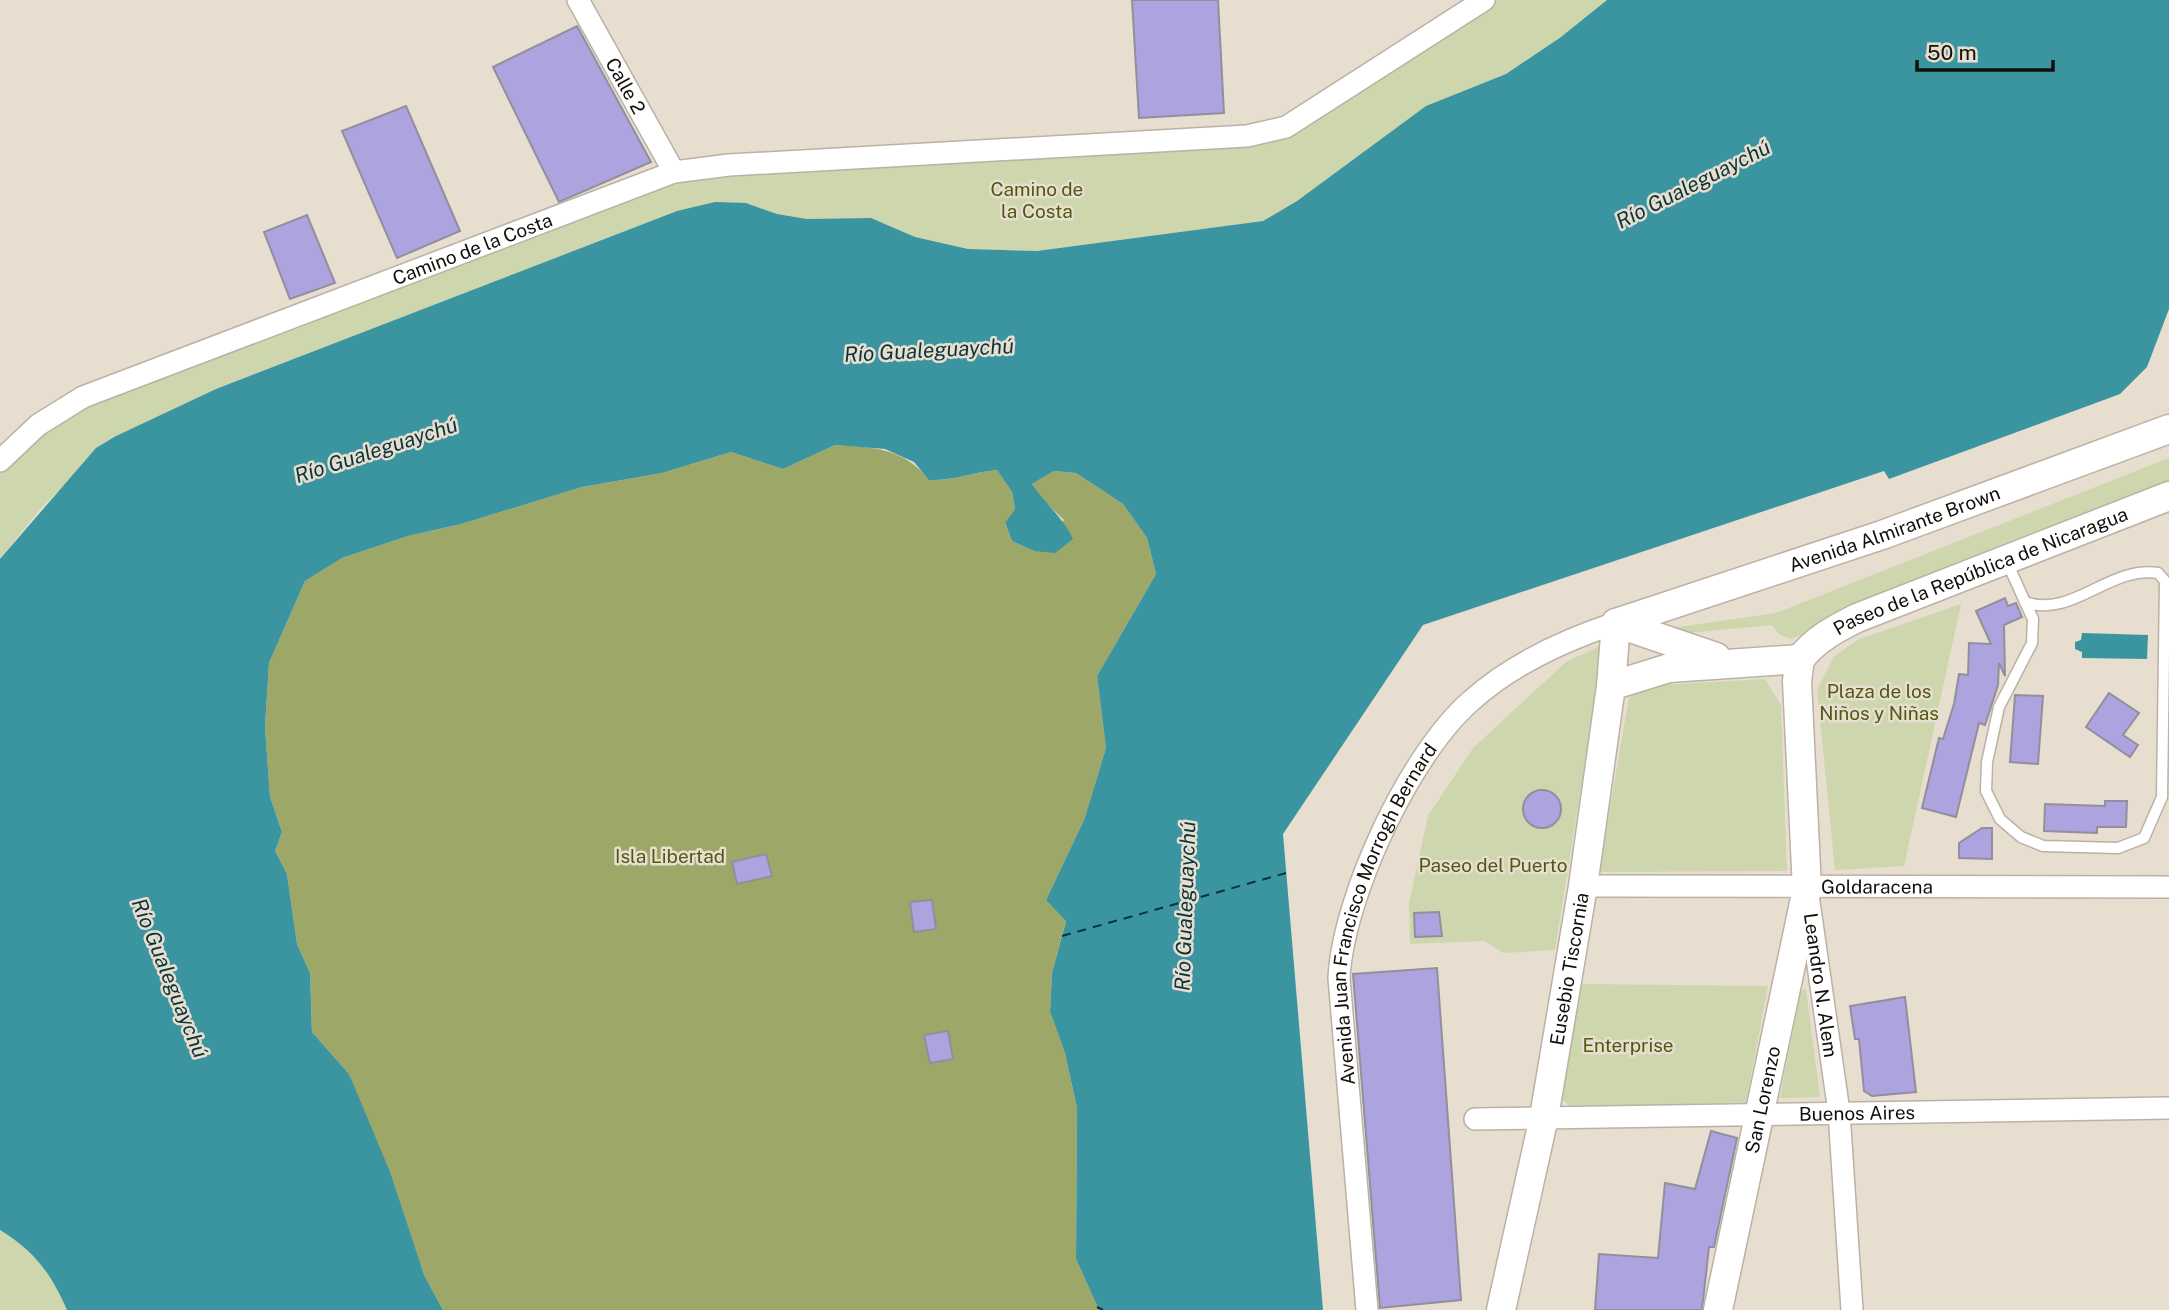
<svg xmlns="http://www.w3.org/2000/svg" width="2169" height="1310" font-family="'Public Sans',sans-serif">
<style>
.green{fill:#cdd6ac}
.forest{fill:#9ca768}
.water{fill:#3a95a0}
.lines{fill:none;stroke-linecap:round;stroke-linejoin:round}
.ferry{stroke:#09353a;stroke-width:2;stroke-dasharray:9 7;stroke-linecap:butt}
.building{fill:#ada3df;stroke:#918f9d;stroke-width:2}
.lane-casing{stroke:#bbb1a4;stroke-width:13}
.street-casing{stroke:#bbb1a4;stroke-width:24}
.secondary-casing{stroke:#bbb1a4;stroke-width:31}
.lane{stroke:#fff;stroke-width:10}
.street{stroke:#fff;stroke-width:21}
.secondary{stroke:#fff;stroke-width:28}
.labels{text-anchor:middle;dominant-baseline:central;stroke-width:5;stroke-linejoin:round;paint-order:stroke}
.street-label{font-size:19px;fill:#120f0a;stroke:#e7ded0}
.park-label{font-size:19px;fill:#505910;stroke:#e7ded0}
.water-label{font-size:21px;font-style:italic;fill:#09353a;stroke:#e7ded0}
</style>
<rect width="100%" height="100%" fill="#e7ded0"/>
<!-- green -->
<g class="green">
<polygon points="1484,0 1607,0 1561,37 1506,74 1426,106 1297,201 1263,221 1037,251 968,249 915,237 871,218 807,219 777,214 746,203 677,211 216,389 116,436 41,508 0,559 0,461 38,425 674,172 1287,127"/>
<polygon points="2169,458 2169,487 1791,639 1779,634 1772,625 1678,634 1658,630 1776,613"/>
<polygon points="1961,604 1904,866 1835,870 1817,689 1834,657 1857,640"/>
<polygon points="1604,644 1555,950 1504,953 1484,941 1410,944 1409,903 1428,816 1473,748 1566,662"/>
<polygon points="1765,679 1781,705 1787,871 1599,872 1629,697 1659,685"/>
<polygon points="1578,984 1768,986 1746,1102 1573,1108 1556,1095"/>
<polygon points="1806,989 1820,1097 1780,1098 1800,991"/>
<path d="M0,1230C34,1251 51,1273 67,1310H0Z"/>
</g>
<!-- forest -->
<path class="forest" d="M835,445C876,448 901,447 930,480C952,481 974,472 997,470L1012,492L1015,509L1005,524L1012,541L1034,551L1064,520L1040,497L1032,484L1054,471L1076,473L1123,504L1147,538L1156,574L1097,676L1106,748L1084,820L1046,900L1066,920L1052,973L1050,1012L1065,1053L1077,1108L1076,1259L1099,1310H443L424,1275L349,1074L312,1032L310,973L297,944L287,874L275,851L282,832L270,797L265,727L269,663L305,581L342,558L408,536L461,524L582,487L662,473L731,452L783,469Z"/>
<!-- water -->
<g class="water">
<path d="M1607,0H2169V309L2147,367L2120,394L1889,479L1884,471L1423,625L1283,834L1323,1310H1099L1076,1259L1077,1108L1065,1053L1050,1012L1052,973L1066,921L1046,900L1084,820L1106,748L1097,676L1156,574L1147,538L1123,504L1076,473L1054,471L1032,484C1045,504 1063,517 1073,539L1055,553L1034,551L1012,541L1005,523L1015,509L1012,492L997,470C974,472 952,481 929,480L914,462L885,449L835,445L783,469L731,452L662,473L582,487L461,524L408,536L342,558L305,581L269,663L265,727L270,797L282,832L275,851L287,874L297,944L310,973L312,1032L349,1074L390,1172L424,1275L443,1310H67C51,1273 34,1251 0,1230V559L96,448L116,436L216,389L677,211L715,202L746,203L777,214L807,219L871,218L915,237L968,249L1037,251L1263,221L1297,201L1426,106L1506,74L1561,37Z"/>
<polygon points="2082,633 2148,635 2147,659 2082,658 2082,652 2075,649 2075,642 2081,640"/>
</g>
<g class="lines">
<!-- ferry -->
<g class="ferry">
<polyline points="1062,936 1286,873"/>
<polyline points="1097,1307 1103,1310"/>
</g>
</g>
<!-- building -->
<g class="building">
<polygon points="1132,0 1218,0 1224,113 1139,118"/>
<polygon points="577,26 651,162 559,202 493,67"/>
<polygon points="406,106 460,231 397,258 342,131"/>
<polygon points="307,215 335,283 290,299 264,232"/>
<polygon points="2005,598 2008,606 2016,603 2022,617 2004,625 2005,676 1999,663 1998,685 1985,725 1979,723 1956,817 1922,808 1939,738 1943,739 1954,704 1959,674 1968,675 1969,643 1991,644 1976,611"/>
<polygon points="2109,693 2139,713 2123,735 2138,745 2130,757 2086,727"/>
<polygon points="2015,695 2043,696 2038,764 2010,762"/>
<circle cx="1542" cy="809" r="19"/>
<polygon points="2105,801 2127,801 2126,827 2097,827 2097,833 2044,831 2045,804 2105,806"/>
<polygon points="1982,828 1992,828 1992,859 1959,858 1959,843"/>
<polygon points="766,854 772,876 737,884 732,862"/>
<polygon points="932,900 936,929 914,932 910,902"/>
<polygon points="1439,912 1442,936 1415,937 1414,913"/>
<polygon points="1437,968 1461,1300 1380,1308 1353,974"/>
<polygon points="1905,997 1916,1092 1872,1096 1864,1091 1859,1039 1855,1039 1850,1006"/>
<polygon points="948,1031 953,1059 930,1063 924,1035"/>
<polygon points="1711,1131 1737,1138 1714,1247 1709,1247 1702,1310 1595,1310 1599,1254 1658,1258 1665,1183 1695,1189"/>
</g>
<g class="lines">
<!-- lane casing -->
<g class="lane-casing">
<path id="lane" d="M2007,562L2025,602C2072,619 2110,565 2158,573L2165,581L2162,797L2144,838L2118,848L2043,846L2021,837L2000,819L1986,791L1987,762L1999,707L2032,643L2033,619L2025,602"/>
</g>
<!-- street casing -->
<g class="street-casing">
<g id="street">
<path id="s1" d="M578,0L674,172"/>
<path id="s2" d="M0,461L38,425L83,397L674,172L729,165L1247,136L1286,127L1484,0"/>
<path id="s3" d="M1583,886L2169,887"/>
<path id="s4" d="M1809,902L1839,1112L1852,1310"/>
<path id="s5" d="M1475,1119L2169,1108"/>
<path id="s6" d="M1367,1310L1339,978C1343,897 1410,753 1472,700C1512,664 1565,640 1616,623"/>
</g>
</g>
<!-- secondary casing -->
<g class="secondary-casing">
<g id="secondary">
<path id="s7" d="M1616,623L1882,535L2169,429"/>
<polyline points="1616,623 1716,657"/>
<path id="s8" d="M1800,659C1816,639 1835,629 1857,618L2169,496"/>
<polyline points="1611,686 1669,668 1800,659"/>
<path id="s9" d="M1501,1310L1544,1117L1583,886L1611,686L1616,623"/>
<path id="s10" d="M1718,1310L1807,889L1797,681L1800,659"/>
</g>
</g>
<!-- lane -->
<use href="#lane" class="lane"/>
<!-- street -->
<use href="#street" class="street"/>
<!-- secondary -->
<use href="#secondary" class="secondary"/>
</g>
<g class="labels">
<!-- street labels -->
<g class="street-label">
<text stroke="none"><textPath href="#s1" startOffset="98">Calle 2</textPath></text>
<text stroke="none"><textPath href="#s2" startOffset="522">Camino de la Costa</textPath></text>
<text stroke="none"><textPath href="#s7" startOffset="294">Avenida Almirante Brown</textPath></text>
<text stroke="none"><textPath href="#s8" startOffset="203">Paseo de la República de Nicaragua</textPath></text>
<text stroke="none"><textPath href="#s3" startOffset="294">Goldaracena</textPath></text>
<text stroke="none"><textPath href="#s6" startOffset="406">Avenida Juan Francisco Morrogh Bernard</textPath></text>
<text stroke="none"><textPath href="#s9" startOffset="348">Eusebio Tiscornia</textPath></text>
<text stroke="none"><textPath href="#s4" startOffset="84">Leandro N. Alem</textPath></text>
<text stroke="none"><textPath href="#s10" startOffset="215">San Lorenzo</textPath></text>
<text stroke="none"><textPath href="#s5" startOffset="382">Buenos Aires</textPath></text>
</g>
<!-- park labels -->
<g class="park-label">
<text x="1037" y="189">Camino de<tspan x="1037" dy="22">la Costa</tspan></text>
<text x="1879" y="691">Plaza de los<tspan x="1879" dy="22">Niños y Niñas</tspan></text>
<text x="670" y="856">Isla Libertad</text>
<text x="1493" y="865">Paseo del Puerto</text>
<text x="1628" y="1045">Enterprise</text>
</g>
<!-- water labels -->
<g class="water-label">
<text transform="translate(1693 184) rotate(-27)">Río Gualeguaychú</text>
<text transform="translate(929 350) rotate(-3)">Río Gualeguaychú</text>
<text transform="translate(376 450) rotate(-18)">Río Gualeguaychú</text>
<text transform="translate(1185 906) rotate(-88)">Río Gualeguaychú</text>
<text transform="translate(170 978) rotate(68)">Río Gualeguaychú</text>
</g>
</g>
<!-- scale -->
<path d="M1917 60v10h136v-10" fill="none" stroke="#120f0a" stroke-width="3.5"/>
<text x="1927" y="60" font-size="21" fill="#120f0a" stroke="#e7ded0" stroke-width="5" paint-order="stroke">50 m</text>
</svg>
